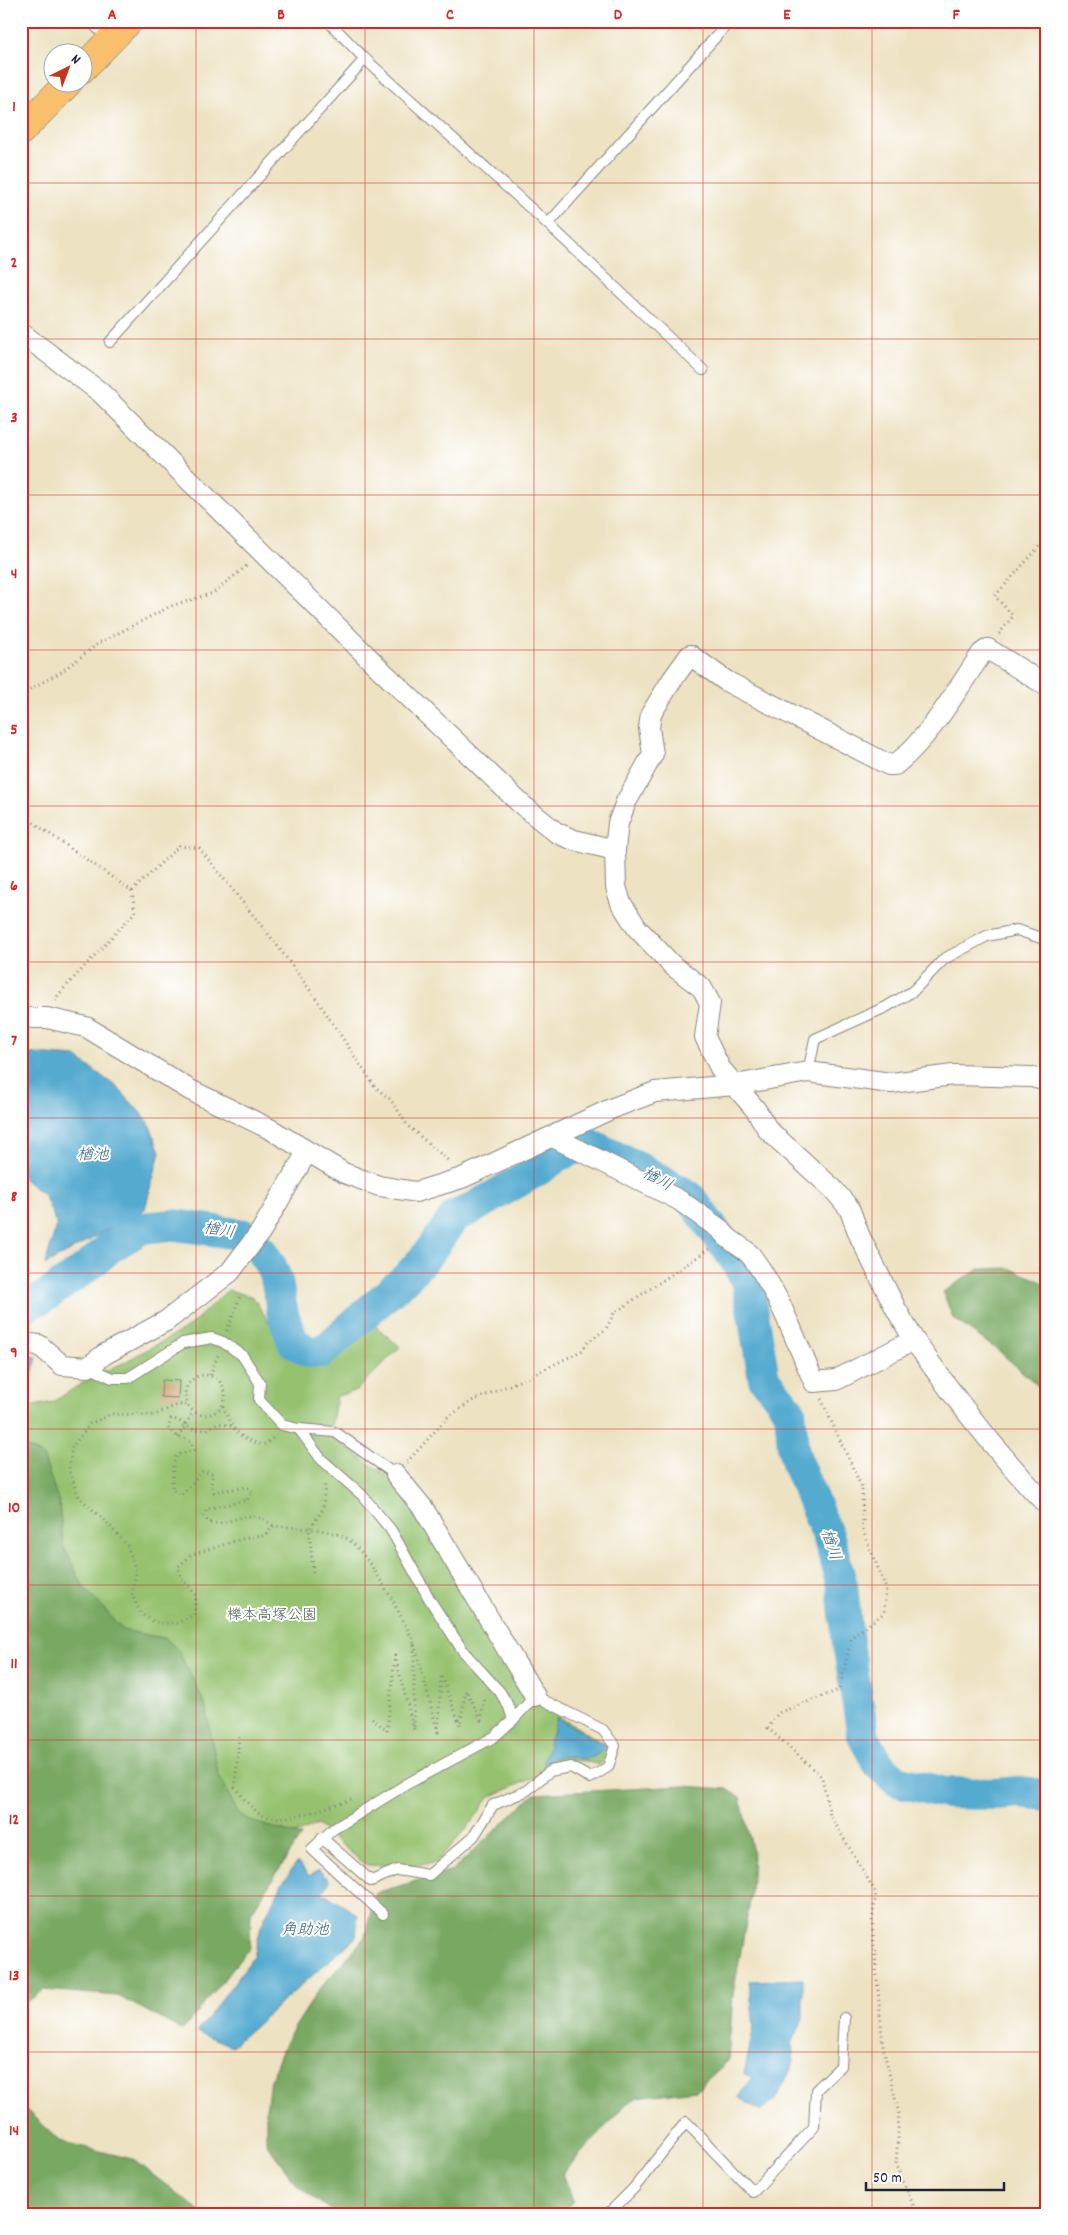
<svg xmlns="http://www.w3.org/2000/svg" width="1068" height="2235" font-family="Dekko,'Klee One',sans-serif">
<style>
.green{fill:#96c270;stroke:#5c7256}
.forest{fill:#78a862;stroke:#4d654e}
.water{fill:#54aad0;stroke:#3b6686}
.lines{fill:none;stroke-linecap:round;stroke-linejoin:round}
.river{stroke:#54aad0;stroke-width:32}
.building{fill:#cca474}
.lane-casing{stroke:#88827e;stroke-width:12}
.street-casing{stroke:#88827e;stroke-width:22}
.highway-casing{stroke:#88827e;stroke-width:29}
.path{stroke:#88827e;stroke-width:3;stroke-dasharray:1 4;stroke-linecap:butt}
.lane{stroke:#fff;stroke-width:10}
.street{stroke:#fff;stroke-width:20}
.highway{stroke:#f8bf6c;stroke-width:28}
.grid{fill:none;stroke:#d62828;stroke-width:1;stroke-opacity:0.55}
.labels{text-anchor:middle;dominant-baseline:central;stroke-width:4;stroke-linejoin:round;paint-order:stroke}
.park-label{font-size:15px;fill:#506250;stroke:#fff}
.water-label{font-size:16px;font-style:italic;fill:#385f7e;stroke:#fff}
.neatline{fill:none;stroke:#d62828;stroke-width:2}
.grid-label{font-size:16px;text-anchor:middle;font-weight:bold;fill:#d62828}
</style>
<rect width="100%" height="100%" fill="#fff"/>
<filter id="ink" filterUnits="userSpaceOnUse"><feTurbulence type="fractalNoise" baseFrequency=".02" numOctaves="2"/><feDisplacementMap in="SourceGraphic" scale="10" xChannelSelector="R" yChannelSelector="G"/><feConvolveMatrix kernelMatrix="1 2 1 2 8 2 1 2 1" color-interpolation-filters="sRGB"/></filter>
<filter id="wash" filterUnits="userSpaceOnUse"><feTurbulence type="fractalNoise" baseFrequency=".0096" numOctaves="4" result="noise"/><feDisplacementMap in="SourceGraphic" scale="20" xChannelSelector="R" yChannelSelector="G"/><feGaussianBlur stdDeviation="1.12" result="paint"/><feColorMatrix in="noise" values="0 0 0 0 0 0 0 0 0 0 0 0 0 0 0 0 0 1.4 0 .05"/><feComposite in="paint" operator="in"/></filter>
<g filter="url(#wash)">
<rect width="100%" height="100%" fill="#ede2c2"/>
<!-- green -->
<path class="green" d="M228,1290L253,1297L289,1354L334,1362L373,1324L400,1347L356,1391L337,1396L329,1435L394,1481L539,1705L607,1745L608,1756L600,1765L585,1761L553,1760L539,1775L488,1798L471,1823L436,1863C413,1866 391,1863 367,1866L318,1825L270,1843L218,1825L21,1510V1409L53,1402L92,1377L121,1364L187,1328Z"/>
<!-- forest -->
<g class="forest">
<polygon points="1009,1268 1047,1284 1047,1394 1000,1352 953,1318 943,1292 979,1269"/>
<polygon points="21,1445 43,1456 59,1502 63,1545 83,1586 123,1630 167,1639 178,1650 205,1704 218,1774 237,1811 247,1820 301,1836 251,1913 250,1947 183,2030 118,1996 44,1990 21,2006"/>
<polygon points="684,1786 727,1789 740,1797 753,1852 751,1895 733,1994 728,2061 696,2090 638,2097 626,2104 563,2173 573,2201 561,2214 335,2214 298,2186 266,2143 266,2110 270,2081 286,2041 318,1991 365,1937 375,1893 453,1870 534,1794"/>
<polygon points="21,2105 59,2141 132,2159 204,2214 21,2214"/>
</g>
<!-- water -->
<g class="water">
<polygon points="21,1053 76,1057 118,1088 148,1121 160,1152 145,1209 45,1265 57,1224 44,1195 21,1177"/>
<polygon points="21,1353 37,1357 31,1379 21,1389"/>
<path d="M557,1718L606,1746C589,1769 574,1752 553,1758C549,1760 548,1763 543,1764Z"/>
<polygon points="297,1862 309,1876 319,1870 330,1881 322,1892 358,1915 356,1937 232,2046 197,2032 254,1956 261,1926 282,1884"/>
<polygon points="803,1979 803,2019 792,2044 794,2062 777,2098 761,2111 738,2097 753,2077 744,2074 754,2026 749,1981"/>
</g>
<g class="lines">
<!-- river -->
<polyline class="river" points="21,1308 43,1298 90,1265 109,1248 142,1228 174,1225 197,1228 245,1235 260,1249 271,1266 277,1281 282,1311 293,1342 309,1352 322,1352 407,1277 426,1256 456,1215 468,1211 540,1169 560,1155 588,1143 639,1168 689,1196 734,1258 748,1284 764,1379 790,1411 793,1448 798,1466 829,1538 842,1586 848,1643 863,1736 879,1765 897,1781 945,1793 996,1794 1019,1792 1047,1795"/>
</g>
<g id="blocks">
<!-- building -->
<polygon class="building" points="162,1380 179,1381 178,1398 161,1397"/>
</g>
</g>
<g filter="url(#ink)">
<use href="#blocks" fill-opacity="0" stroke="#88827e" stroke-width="1"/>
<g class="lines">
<!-- lane casing -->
<g class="lane-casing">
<g id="lane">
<polyline points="328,21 365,59 548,224 703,370"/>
<polyline points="548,224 730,21"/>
<polyline points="110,342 365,59"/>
<polyline points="808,1072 815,1039 886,1007 913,991 944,959 987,936 1017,930 1047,940"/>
<polyline points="88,1367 112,1378 128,1378 183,1343 212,1338 223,1342 242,1355 260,1383 259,1400 282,1425 299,1429 335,1432 396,1475"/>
<polyline points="299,1429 321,1459 362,1495 391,1530 430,1600 463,1651 500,1692 509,1707 513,1720 535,1696 603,1730 615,1746 608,1767 590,1778 571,1767 550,1771 526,1791 493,1805 474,1836 429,1875 397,1870 371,1881 322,1838"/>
<polyline points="383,1914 312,1849 332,1830 407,1784 494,1737 513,1720"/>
<polyline points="608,2214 634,2188 686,2122 753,2192 814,2127 816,2090 841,2066 844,2018"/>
</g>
</g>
<!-- street casing -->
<g class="street-casing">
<g id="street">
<polyline points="97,21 114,37"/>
<polyline points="21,333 100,392 384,673 521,804 557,833 574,840 615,850"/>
<polyline points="21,1018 47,1018 86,1027 190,1090 270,1129 344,1173 379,1186 416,1192 462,1178 613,1108 655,1092 735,1085 808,1072 891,1083 953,1075 1032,1077 1047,1081"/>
<path d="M553,1137L679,1200L721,1230C728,1242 744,1246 752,1257C780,1295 795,1339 814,1382L836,1380L914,1340C954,1398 998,1454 1047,1505"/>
<path d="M914,1340L896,1309L860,1237L849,1208L833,1189L768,1130L756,1110L720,1068L705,1037L710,1003L702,988L672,965L637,928L621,903L616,887L615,850L618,823L626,802L653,754L649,728L651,714L672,680L690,655L726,681L889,765H895C931,736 956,691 982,653L988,649L1047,686"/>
<polyline points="21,1343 39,1345 62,1365 88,1367 105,1354 166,1321 230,1272 261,1231 307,1152"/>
<polyline points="396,1475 423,1508 535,1696"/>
</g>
</g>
<!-- highway casing -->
<g class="highway-casing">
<g id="highway">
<polyline points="82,69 129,21"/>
<polyline points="21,131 69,82"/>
</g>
</g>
<!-- path -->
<g class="path">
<polyline points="999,634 1013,616 995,596 1047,538"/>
<polyline points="21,694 61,672 99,643 171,606 213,593 249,564"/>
<polyline points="21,814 132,891 135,912 58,995 55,1002"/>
<polyline points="132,891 179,846 199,848 277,945 320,1004 375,1087 391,1100 408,1126 450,1162"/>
<polyline points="227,1331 241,1294"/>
<circle cx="205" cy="1395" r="20"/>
<polyline points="210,1375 218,1355"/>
<polyline points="821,1399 862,1488 863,1531 886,1588 884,1613 852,1637 839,1690 778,1713 768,1728 822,1777 830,1815 876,1893 872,1922 883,2047 899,2114 896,2165 917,2214"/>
<path d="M186,1404L174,1406L155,1415L111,1414L90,1424L72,1447L69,1471L79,1497L106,1522L127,1545L136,1571L132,1595L141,1614L155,1622L175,1624L194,1615L196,1595L182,1579L178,1567L191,1555L248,1537L264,1536L274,1526C296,1528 322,1528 342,1536C366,1545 403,1619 414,1643"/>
<path d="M223,1406C232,1429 238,1439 263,1445L275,1437"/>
<path d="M231,1426L218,1423L206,1430L191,1429L178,1420L171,1419L168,1428L178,1437L191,1442L194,1450L177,1455L173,1465L172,1489L181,1495L203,1471L213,1474L211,1484L214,1492L247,1487L253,1492L247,1500L207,1509L204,1516L209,1523C237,1526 244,1504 274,1526"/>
<polyline points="178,1437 193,1412"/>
<polyline points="407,1462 448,1417 472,1401 531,1376 583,1350 588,1342 606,1329 614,1313 711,1248"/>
<polyline points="313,1572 309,1530 323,1509 325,1482"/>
<polyline points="372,1718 387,1731 395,1656 414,1730 414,1643 438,1732 441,1675 460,1725 466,1690 481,1720 485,1696"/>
<path d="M239,1737L235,1787C243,1797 251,1809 262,1815C283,1825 331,1805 354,1799"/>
</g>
<!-- lane -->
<use href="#lane" class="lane"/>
<!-- street -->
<use href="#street" class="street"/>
<!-- highway -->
<use href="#highway" class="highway"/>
</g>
</g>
<!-- grid -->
<path class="grid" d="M196,21V2214M365,21V2214M534,21V2214M703,21V2214M872,21V2214M21,183H1047M21,339H1047M21,495H1047M21,650H1047M21,806H1047M21,962H1047M21,1118H1047M21,1273H1047M21,1429H1047M21,1585H1047M21,1740H1047M21,1896H1047M21,2052H1047"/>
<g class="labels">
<!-- park labels -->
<g class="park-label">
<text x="272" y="1616">櫟本高塚公園</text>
</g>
<!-- water labels -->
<g class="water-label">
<text x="93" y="1155">楢池</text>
<text transform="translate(657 1180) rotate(28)">楢川</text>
<text transform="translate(219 1231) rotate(9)">楢川</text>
<text transform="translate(830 1545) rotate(72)">楢川</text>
<text x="305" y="1930">角助池</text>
</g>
</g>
<!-- margin -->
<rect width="1068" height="2235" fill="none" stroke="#fff" stroke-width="55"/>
<!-- north arrow -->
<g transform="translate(68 68) rotate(42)"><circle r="24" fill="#ffffff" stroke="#a7a7b1"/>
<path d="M0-4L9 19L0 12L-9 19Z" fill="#c8321e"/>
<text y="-8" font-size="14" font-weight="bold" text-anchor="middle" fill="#22223b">N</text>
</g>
<!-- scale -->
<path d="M866 2182v8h138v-8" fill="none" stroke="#22223b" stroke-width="2.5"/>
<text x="873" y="2182" font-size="15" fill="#22223b" stroke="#ffffff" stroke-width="4" paint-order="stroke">50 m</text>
<rect x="28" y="28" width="1012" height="2180" class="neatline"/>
<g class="grid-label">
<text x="112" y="19">A</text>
<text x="281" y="19">B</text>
<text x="450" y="19">C</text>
<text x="618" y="19">D</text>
<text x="787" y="19">E</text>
<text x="956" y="19">F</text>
<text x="14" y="111">1</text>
<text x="14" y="267">2</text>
<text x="14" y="422">3</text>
<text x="14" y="578">4</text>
<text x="14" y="734">5</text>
<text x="14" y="890">6</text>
<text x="14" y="1045">7</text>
<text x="14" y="1201">8</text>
<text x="14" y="1357">9</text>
<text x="14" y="1512">10</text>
<text x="14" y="1668">11</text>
<text x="14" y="1824">12</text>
<text x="14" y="1980">13</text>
<text x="14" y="2135">14</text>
</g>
</svg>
